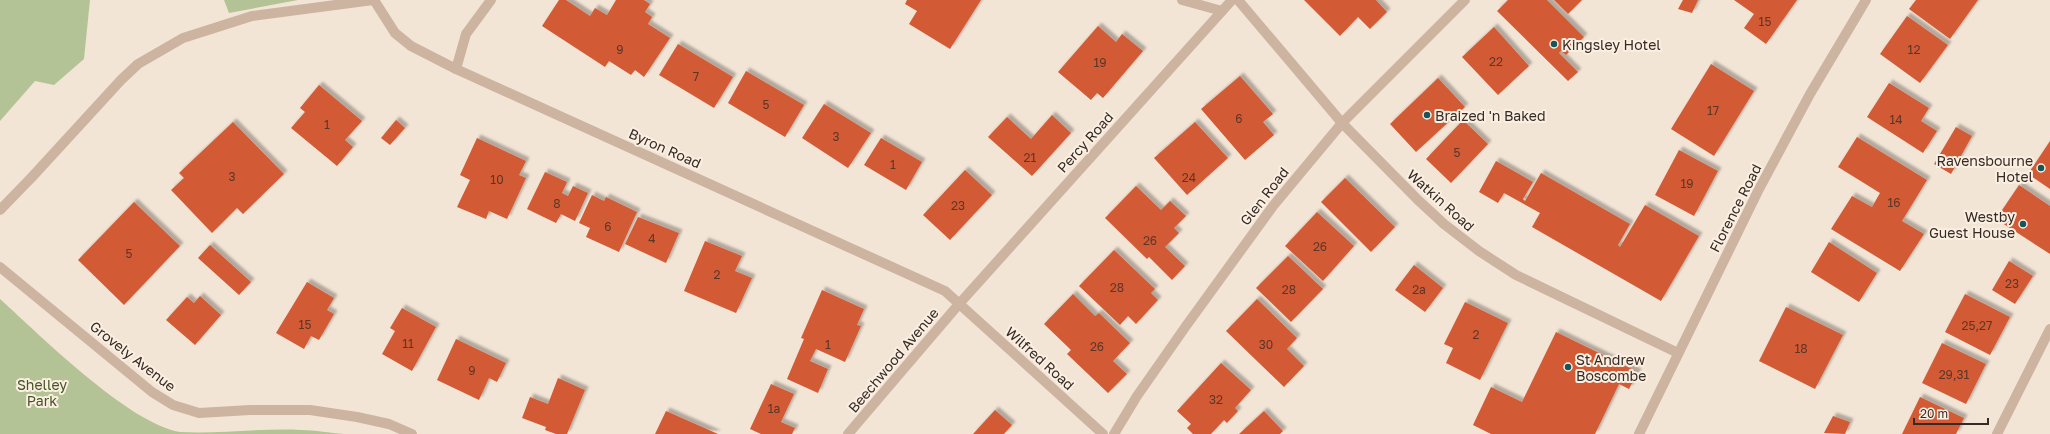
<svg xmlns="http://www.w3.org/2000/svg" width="2050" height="434" font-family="'Golos Text',sans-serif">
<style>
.green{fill:#b4c395}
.building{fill:#d25a35;filter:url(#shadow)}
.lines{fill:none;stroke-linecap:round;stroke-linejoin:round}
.minor{stroke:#ccb4a1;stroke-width:10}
.tertiary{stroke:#ccb4a1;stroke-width:10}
.poi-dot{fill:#16565a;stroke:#fbefe2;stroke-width:1.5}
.labels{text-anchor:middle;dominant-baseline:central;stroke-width:4;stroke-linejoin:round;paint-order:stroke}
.number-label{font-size:12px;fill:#5c3628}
.poi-label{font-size:14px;fill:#352a24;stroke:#fbefe2;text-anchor:start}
.street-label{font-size:14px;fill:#352a24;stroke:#fbefe2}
.park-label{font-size:14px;fill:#445626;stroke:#fbefe2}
</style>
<defs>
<filter id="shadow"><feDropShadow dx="3.5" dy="-3.5" stdDeviation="1" flood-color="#0004"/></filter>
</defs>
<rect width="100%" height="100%" fill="#f3e5d6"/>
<!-- green -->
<g class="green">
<polygon points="0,0 90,0 84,59 54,85 35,81 0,121"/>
<polygon points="224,0 298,0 229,13"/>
<path d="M0,299C41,336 128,423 180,432C220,434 261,428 301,430C315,430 330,433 344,434H0Z"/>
</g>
<!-- building -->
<g class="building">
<polygon points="559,0 566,0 590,16 595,8 607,15 616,0 644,0 650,4 645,12 652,17 648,24 670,38 644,77 635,70 631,75 609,61 605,67 542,26"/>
<polygon points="907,0 981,0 950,49 909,24 917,11 905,4"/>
<polygon points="1304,0 1376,0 1387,12 1370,29 1358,17 1340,36"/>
<polygon points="1508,0 1547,0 1584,37 1566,55 1561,51 1559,53 1578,72 1568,81 1497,11"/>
<polygon points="1554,0 1582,0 1568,14"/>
<polygon points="1683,0 1698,0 1692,13 1678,9"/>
<polygon points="1734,0 1797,0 1766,44 1744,28 1754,14"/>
<polygon points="1916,0 1978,0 1950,39 1909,9"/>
<polygon points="1907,16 1948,45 1920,83 1880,54"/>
<polygon points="1098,26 1116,42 1122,34 1143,51 1103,98 1097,93 1091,100 1058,72"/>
<polygon points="1494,27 1529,66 1498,95 1462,57"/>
<polygon points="678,44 733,77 714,108 659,75"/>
<polygon points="1711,64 1754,91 1714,156 1671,129"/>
<polygon points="746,71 804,105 785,137 728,103"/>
<polygon points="1240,76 1273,114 1263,122 1274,135 1245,160 1201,109"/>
<polygon points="1438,78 1465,107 1416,152 1390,124"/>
<polygon points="1889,83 1929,108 1921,121 1937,131 1923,153 1867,117"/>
<polygon points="319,85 362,121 345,140 353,147 337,166 291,128 305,112 300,108"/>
<polygon points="824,104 871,133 848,168 802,138"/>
<polygon points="1052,115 1071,133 1032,176 988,137 1007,117 1031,139"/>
<polygon points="396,120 405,128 390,145 381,138"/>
<polygon points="1463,120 1488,144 1451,183 1426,159"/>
<polygon points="233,122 284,174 243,214 237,208 212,233 171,190 184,178 179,173"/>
<polygon points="1195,122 1228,158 1187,195 1154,158"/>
<polygon points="1956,127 1972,136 1951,174 1934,164"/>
<polygon points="1857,137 1927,180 1902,221 1924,234 1900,271 1831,229 1852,196 1872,207 1880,193 1838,167"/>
<polygon points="477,138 526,161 519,175 526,178 507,219 489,211 486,219 457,207 470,180 460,175"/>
<polygon points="881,138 922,162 906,190 864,165"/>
<polygon points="2050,141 2050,189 2028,174"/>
<polygon points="1679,150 1718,171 1694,216 1655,195"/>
<polygon points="1496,161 1533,182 1523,199 1525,201 1541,173 1630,224 1618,245 1620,247 1645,205 1699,236 1661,301 1532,227 1540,213 1504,193 1498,203 1479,192"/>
<polygon points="965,170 992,195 950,240 923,215"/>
<polygon points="545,172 567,182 562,193 568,196 573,186 588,193 575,221 561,214 556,223 527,209"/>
<polygon points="1345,178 1395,227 1371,252 1321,202"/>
<polygon points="2019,185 2050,206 2050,254 1996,219"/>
<polygon points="1136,186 1161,210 1170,201 1186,216 1174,228 1179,233 1165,247 1185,266 1172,280 1149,257 1147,259 1105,218"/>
<polygon points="592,195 604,201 606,197 637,212 619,252 586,237 590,228 579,223"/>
<polygon points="134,202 180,246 124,305 78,260"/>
<polygon points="1317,212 1354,246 1323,281 1285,246"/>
<polygon points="638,217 679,233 666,263 625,244"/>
<polygon points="705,241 742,256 735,271 752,278 736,313 684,291"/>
<polygon points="1829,242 1877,273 1859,302 1811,272"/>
<polygon points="210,245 251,282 239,295 198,258"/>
<polygon points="1114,250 1155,289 1151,293 1158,300 1136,324 1128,316 1120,325 1079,286"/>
<polygon points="1288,256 1323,289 1291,322 1256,288"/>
<polygon points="2009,261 2033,276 2015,304 1992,290"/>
<polygon points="1414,265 1443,288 1425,312 1395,290"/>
<polygon points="307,282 334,298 327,310 334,314 319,340 311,336 304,349 276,333"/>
<polygon points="822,290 864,309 857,325 861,326 845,362 816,349 810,361 828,369 818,393 787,379 804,339 801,338"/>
<polygon points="1073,294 1095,316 1099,313 1130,343 1113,361 1127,374 1108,393 1067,354 1071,350 1044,324"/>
<polygon points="1965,294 2010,317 1990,355 1945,332"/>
<polygon points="200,296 221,315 195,345 166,320 187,297 194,303"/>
<polygon points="1257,299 1297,338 1287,349 1304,366 1284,387 1226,331"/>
<polygon points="1465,302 1508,323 1480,380 1446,363 1453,348 1444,344"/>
<polygon points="1786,307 1843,335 1815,389 1759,361"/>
<polygon points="402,308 436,327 412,371 382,354 395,331 390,328"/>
<polygon points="1556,332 1638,372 1629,389 1619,384 1595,434 1491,434 1473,425 1491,387 1522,402"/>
<polygon points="456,339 506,363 497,382 489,378 479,400 437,380"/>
<polygon points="1942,343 1986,364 1966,404 1922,383"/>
<polygon points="1221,363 1251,390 1235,408 1238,411 1227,423 1224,420 1211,434 1193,434 1187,428 1191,424 1177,411"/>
<polygon points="558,378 585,390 567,434 556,434 545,430 546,427 522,418 530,397 548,404"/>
<polygon points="771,384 794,394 781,422 795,428 792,434 761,434 750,429"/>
<polygon points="1920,397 1964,418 1956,434 1902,434"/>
<polygon points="995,410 1012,425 1004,434 973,434"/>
<polygon points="666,411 718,434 655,434"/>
<polygon points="1264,411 1283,431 1280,434 1239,434"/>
<polygon points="1833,416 1850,422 1845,434 1824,433"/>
</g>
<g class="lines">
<!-- minor -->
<g class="minor">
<polyline points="374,0 395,33 411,46 456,69 945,291 1103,434"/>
<polyline points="1182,0 1222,11"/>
<polyline points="1238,0 1342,123 1418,200 1444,224 1479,251 1516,275 1678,353"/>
<polyline points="456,69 466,34 491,0"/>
<polyline points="0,267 152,392 173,405 199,413 250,410 310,410 357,417 389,424 412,434"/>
<polyline points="1114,434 1137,396 1186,326 1273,206 1342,123 1465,0"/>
<polyline points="1639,434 1758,191 1810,94 1866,0"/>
<polyline points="1997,434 2050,329"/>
</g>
<!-- tertiary -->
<g class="tertiary">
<polyline points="0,210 32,177 121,80 138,64 183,38 252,16 373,0"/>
<polyline points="848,434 959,304 1232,0"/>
</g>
</g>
<!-- markers -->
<g class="poi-dot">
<circle cx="1554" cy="44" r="4"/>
<circle cx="1427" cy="115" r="4"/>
<circle cx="2041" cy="168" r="4"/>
<circle cx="2023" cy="224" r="4"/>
<circle cx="1568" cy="367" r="4"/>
</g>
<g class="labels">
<!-- number labels -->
<g class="number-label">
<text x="1765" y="21">15</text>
<text x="620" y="49">9</text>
<text x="1914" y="49">12</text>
<text x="1496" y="61">22</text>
<text x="1100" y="62">19</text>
<text x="696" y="76">7</text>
<text x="766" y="104">5</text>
<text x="1713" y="110">17</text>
<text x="1239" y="118">6</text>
<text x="1896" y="119">14</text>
<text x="327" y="124">1</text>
<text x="836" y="136">3</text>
<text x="1457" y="152">5</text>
<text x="1030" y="157">21</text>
<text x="893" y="164">1</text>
<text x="232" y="176">3</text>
<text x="1189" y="177">24</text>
<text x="497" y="179">10</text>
<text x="1687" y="183">19</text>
<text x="1894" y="202">16</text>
<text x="557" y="203">8</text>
<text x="958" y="205">23</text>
<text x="608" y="226">6</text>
<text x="652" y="238">4</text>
<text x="1150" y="240">26</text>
<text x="1320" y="246">26</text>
<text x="129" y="253">5</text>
<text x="717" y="274">2</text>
<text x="2012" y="283">23</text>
<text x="1117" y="287">28</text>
<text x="1289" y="289">28</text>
<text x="1419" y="289">2a</text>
<text x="305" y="324">15</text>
<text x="1977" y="325">25,27</text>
<text x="1476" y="334">2</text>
<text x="408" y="343">11</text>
<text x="828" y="344">1</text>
<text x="1266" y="344">30</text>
<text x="1097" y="346">26</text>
<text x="1801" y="348">18</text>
<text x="472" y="370">9</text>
<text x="1954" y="374">29,31</text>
<text x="1216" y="399">32</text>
<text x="774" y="408">1a</text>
</g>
<!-- poi labels -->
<g class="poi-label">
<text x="1562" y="44">Kingsley Hotel</text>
<text x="1435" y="115">Braized 'n Baked</text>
<text x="2033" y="160" text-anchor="end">Ravensbourne<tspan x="2033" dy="16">Hotel</tspan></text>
<text x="2015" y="216" text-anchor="end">Westby<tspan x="2015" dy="16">Guest House</tspan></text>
<text x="1576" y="359">St Andrew<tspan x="1576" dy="16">Boscombe</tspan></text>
</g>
<!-- street labels -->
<g class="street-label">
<text transform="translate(1085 142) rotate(-48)">Percy Road</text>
<text transform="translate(665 148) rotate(24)">Byron Road</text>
<text transform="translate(1264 196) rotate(-52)">Glen Road</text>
<text transform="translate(1441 200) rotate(42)">Watkin Road</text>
<text transform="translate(1735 208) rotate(-63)">Florence Road</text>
<text transform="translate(133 356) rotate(38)">Grovely Avenue</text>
<text transform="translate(1040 358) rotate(42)">Wilfred Road</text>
<text transform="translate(893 360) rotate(-50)">Beechwood Avenue</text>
</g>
<!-- park labels -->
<g class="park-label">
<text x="42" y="384">Shelley<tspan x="42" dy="16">Park</tspan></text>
</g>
</g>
<!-- scale -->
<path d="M1914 418v6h74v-6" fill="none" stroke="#352a24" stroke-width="2"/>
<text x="1920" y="418" font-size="12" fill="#352a24" stroke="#fbefe2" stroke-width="3" paint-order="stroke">20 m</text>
</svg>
